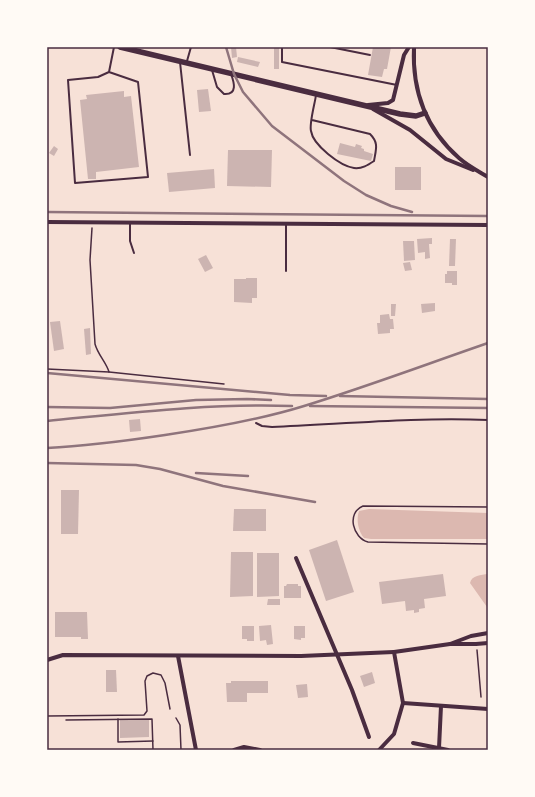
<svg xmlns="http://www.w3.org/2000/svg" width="535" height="797" font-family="Commissioner,sans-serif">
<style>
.water{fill:#dcb8b0}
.building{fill:#ccb4b1}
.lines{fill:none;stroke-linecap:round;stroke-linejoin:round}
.path{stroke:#4a2c40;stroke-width:1.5}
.service{stroke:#4a2c40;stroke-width:2}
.minor{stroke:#4a2c40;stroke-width:4}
.tertiary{stroke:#4a2c40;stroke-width:5.5}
.rail{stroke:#8f747c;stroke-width:2.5}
.neatline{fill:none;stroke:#4a2c40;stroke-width:1.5}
</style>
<rect width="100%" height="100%" fill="#f7e1d7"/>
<!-- water -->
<g class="water">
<path d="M369,509L488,513V539H371L364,538C358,531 356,519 359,511Z"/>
<path d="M488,574V607H487L470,583C472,575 481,575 488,574Z"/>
</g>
<!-- building -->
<g class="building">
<polygon points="231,47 236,47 237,57 232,58"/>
<rect x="274" y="47" width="5" height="22"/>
<polygon points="373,47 391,47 387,69 384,69 382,77 368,75"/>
<polygon points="238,57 260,62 258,67 237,62"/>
<polygon points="208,89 211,111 199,112 197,90"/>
<polygon points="124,91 124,97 131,96 139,167 96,172 96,179 88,179 80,100 87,99 86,95"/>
<polygon points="340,143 355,147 356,144 362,146 361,148 364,149 364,151 373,154 371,161 337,154"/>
<polygon points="54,146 58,149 54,156 49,153"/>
<polygon points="228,150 272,150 271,187 227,186"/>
<rect x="395" y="167" width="26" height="23"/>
<polygon points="214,169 215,188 169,192 167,173"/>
<polygon points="432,238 432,244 429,244 430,258 425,259 425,252 418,253 417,239"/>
<polygon points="450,239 456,239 455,266 449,266"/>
<polygon points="403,241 414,241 415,260 404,261"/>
<polygon points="206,255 213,268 205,272 198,259"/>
<polygon points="410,262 412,270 405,271 403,263"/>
<polygon points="447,271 457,271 457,285 452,285 452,283 445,283 445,274 447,274"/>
<polygon points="246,278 257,278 257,298 252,298 252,303 234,302 234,279 246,279"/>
<polygon points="435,303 435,311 422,313 421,304"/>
<polygon points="391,304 396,304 395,316 391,316"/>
<polygon points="389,314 390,319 393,319 394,329 390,329 390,333 378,334 377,323 380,323 380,315"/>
<polygon points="60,321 64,349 54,351 50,322"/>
<polygon points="90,328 91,354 86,355 84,329"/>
<polygon points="140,419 141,431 130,432 129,420"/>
<polygon points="61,490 79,490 78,534 61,534"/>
<polygon points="234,509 266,509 266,531 233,531"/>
<polygon points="337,540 354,592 326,601 309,550"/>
<polygon points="231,552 253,552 253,596 230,597"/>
<polygon points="257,553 279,553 279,596 257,597"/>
<polygon points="443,574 446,596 424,599 425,608 419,609 419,612 414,613 414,610 406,611 405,601 382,604 379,582"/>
<polygon points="287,584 298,584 298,586 301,586 301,598 284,598 284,586 286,586"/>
<polygon points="268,599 280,599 280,605 267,605"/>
<polygon points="55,612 87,612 88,639 81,639 81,637 55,637"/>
<polygon points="271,625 273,644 267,645 266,640 260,641 259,626"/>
<polygon points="242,626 254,626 254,641 247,641 247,639 242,639"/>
<polygon points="294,626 305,626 305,638 301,638 301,640 294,639"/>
<polygon points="106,670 116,670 117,692 106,692"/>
<polygon points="372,672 375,683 364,687 360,676"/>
<polygon points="231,681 268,681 268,693 247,693 247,702 227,702 226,683 231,683"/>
<polygon points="307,684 308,697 298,698 296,685"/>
<polygon points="120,720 149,720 149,737 120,738"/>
</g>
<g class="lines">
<!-- path -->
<g class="path">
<path d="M92,228L90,260L95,344C98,355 106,362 109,372"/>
<polyline points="47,369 109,372 224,384"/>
<path d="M488,507L363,506C346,513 353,538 368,542L488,544"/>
<polyline points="477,650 481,697"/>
<polyline points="47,716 144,715 147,711 145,681 147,676 153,673 161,675 165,683 170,709"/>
<polyline points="176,718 180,725 181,750"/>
<polyline points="118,719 118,742 153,741"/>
<polyline points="66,720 152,719 153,750"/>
</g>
<!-- service -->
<g class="service">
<polyline points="282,47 282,62 397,85"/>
<polyline points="330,47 370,55"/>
<polyline points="187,61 191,47"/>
<polyline points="180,62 190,155"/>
<path d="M212,70L217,87L224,94C238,95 234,82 231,74"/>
<polyline points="109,72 138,82 148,177 75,183 68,80 98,77 109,72 114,47"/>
<path d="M312,120L370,134C379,143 376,149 374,161C368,165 362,169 354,168C340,166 313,145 311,131C309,124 315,103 316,95"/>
<polyline points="130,223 130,241 134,253"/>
<polyline points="286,224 286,271"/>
<path d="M256,423L262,426L272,427C344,424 416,417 488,420"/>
</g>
<!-- minor -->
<g class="minor">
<path d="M414,47C412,90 426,129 459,158C468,166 478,171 488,177"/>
<polyline points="368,105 388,103 393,100 404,55 409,47"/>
<polyline points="373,109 410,130 446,159 473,170"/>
<polyline points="47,222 488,225"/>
<polyline points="296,558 352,690 369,737"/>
<polyline points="488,633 471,636 450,644 476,644 488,643"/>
<polyline points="178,656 196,750"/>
<polyline points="47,660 63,655 301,656 394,652"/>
<polyline points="403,703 488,709"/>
<polyline points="413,743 448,750"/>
<polyline points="439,748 441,706"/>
<polyline points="234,750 244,747 260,750"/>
<polyline points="379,750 394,734 403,703 394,652 450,644"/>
</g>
<!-- tertiary -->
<polyline class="tertiary" points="120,47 400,114 416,116 425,113"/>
<!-- rail -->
<g class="rail">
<polyline points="226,47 234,74 243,92 272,126 344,181 366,195 391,206 412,212"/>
<polyline points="47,212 488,216"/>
<polyline points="47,373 290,395 326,396"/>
<polyline points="340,396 488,399"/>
<polyline points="310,406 488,408"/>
<polyline points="47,407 110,408 196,400 247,399 271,400"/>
<path d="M47,421C129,413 210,403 292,406"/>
<path d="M47,448C87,446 125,441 165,435C212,428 259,420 304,406C366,387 427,364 488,343"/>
<polyline points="47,463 136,465 160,469 223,486 315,502"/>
<polyline points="196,473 248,476"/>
</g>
</g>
<!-- border -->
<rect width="535" height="797" fill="none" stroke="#fffaf5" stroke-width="96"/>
<rect x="48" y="48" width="439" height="701" class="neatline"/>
</svg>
